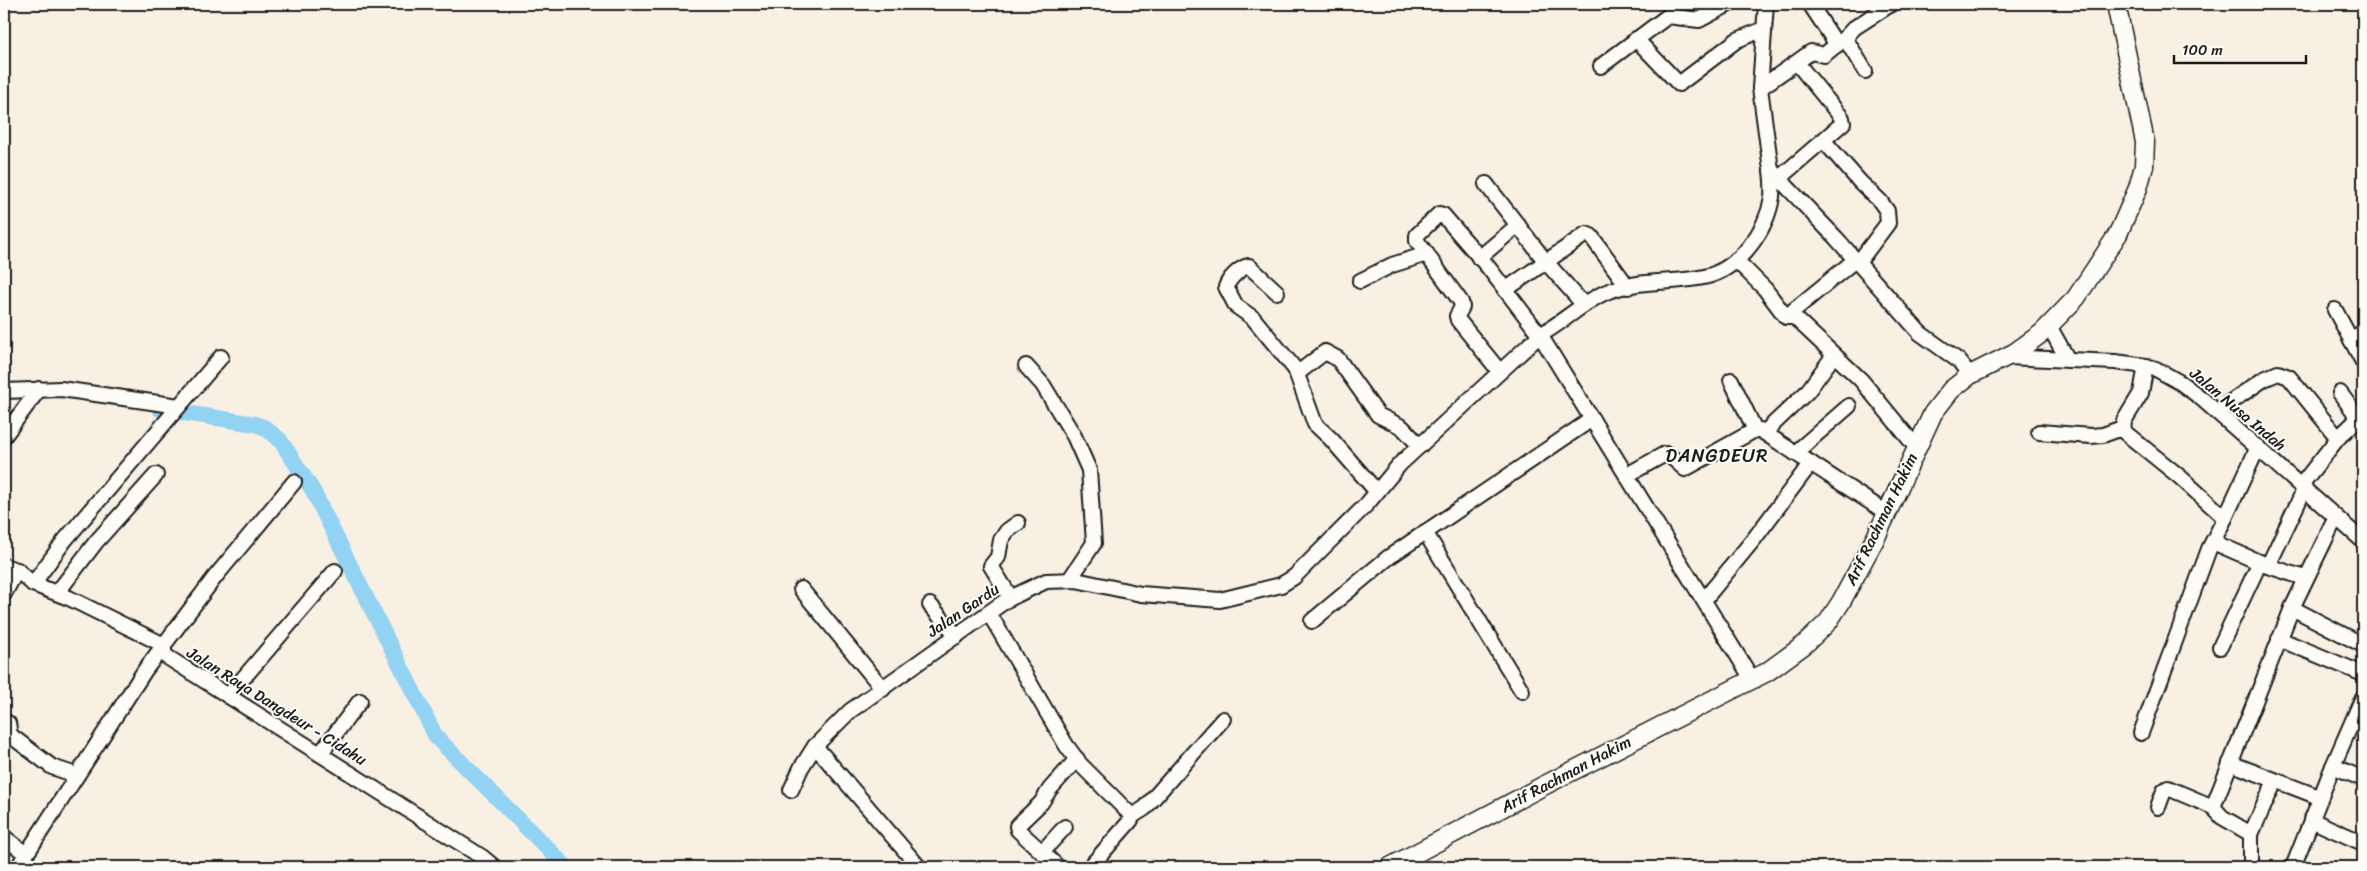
<svg xmlns="http://www.w3.org/2000/svg" width="2367" height="871" font-family="Sriracha,sans-serif">
<style>
.lines{fill:none;stroke-linecap:round;stroke-linejoin:round}
.river{stroke:#92d2f3;stroke-width:16}
.minor-casing{stroke:#1c1c1c;stroke-width:18}
.major-casing{stroke:#1c1c1c;stroke-width:21}
.minor{stroke:#fdfcf7;stroke-width:14}
.major{stroke:#fdfcf7;stroke-width:18}
.labels{text-anchor:middle;dominant-baseline:central;stroke-width:4;stroke-linejoin:round;paint-order:stroke}
.street-label{font-size:16px;fill:#1c1c1c;stroke:#fdfcf7}
.quarter-label{font-size:19px;letter-spacing:1px;fill:#1c1c1c;stroke:#fdfcf7}
</style>
<rect width="100%" height="100%" fill="#f9f0e4"/>
<filter id="ink" filterUnits="userSpaceOnUse"><feTurbulence type="fractalNoise" baseFrequency=".02" numOctaves="2"/><feDisplacementMap in="SourceGraphic" scale="10" xChannelSelector="R" yChannelSelector="G"/><feConvolveMatrix kernelMatrix="1 2 1 2 8 2 1 2 1" color-interpolation-filters="sRGB"/></filter>
<g filter="url(#ink)">
<g class="lines">
<!-- river -->
<polyline class="river" points="160,409 255,424 264,427 280,440 312,489 436,737 566,867"/>
<!-- minor casing -->
<g class="minor-casing">
<g id="minor">
<polyline points="1766,4 1760,88 1771,170 1836,238 1920,333 1959,361 1970,375"/>
<polyline points="1810,4 1837,45"/>
<polyline points="1845,38 1865,71"/>
<polyline points="1636,39 1679,84 1737,40 1764,29"/>
<polyline points="1601,66 1668,16 1699,20 1729,4"/>
<polyline points="1760,88 1811,52 1824,55 1845,38 1854,28 1891,4"/>
<polyline points="1824,141 1860,182 1880,201 1887,211 1888,223 1858,263"/>
<polyline points="1778,179 1843,123 1842,118 1797,63"/>
<polyline points="1486,184 1546,262 1584,305"/>
<polyline points="1479,258 1518,225"/>
<polyline points="1736,260 1765,289 1786,317 1793,317"/>
<polyline points="1855,260 1793,311 1792,315 1861,380 1916,447"/>
<polyline points="1360,281 1392,265 1427,254"/>
<polyline points="1505,290 1586,234 1591,236 1628,287"/>
<path d="M1277,292L1249,266C1241,267 1229,278 1226,287L1236,306L1253,318L1295,369L1315,424L1331,439L1377,492"/>
<polyline points="2335,310 2363,362"/>
<polyline points="2049,326 2068,360"/>
<polyline points="2351,340 2363,332"/>
<polyline points="2006,357 2115,362 2146,366 2156,369 2181,383 2201,398 2363,541"/>
<polyline points="1026,366 1043,385 1074,436 1089,470 1094,543 1070,579"/>
<polyline points="2146,366 2141,393 2124,421 2123,431 2180,477 2225,518 2258,447"/>
<polyline points="1298,373 1325,352 1338,359 1378,415 1402,427 1420,446"/>
<polyline points="1731,380 1755,430"/>
<polyline points="4,391 61,389 179,406"/>
<polyline points="2340,393 2363,424"/>
<polyline points="2216,412 2264,379 2278,373 2289,377 2338,438"/>
<polyline points="1765,432 1807,392 1834,355"/>
<polyline points="2039,432 2091,436 2103,435 2122,428"/>
<polyline points="4,436 39,389"/>
<polyline points="1795,453 1849,406"/>
<polyline points="1627,475 1665,454 1669,455 1685,469 1755,430 1760,430 1887,513"/>
<polyline points="2301,485 2338,438 2363,414"/>
<polyline points="1425,532 1522,691"/>
<polyline points="2213,542 2268,566 2305,578"/>
<polyline points="4,566 17,570 33,584 69,598 164,645 164,655 482,857 494,867"/>
<polyline points="2268,566 2305,488"/>
<polyline points="33,584 65,540 221,357"/>
<polyline points="801,589 883,689"/>
<polyline points="57,593 96,542 156,475"/>
<polyline points="4,594 17,570"/>
<polyline points="1011,598 991,566 998,557 1001,540 1007,531 1018,523"/>
<polyline points="1704,600 1754,539 1811,463"/>
<polyline points="930,605 957,636"/>
<polyline points="2292,608 2363,645"/>
<polyline points="989,613 1066,745 1080,764 1130,814 1131,820 1090,867"/>
<polyline points="1312,621 1389,557 1592,419"/>
<polyline points="2279,639 2363,674"/>
<polyline points="2220,647 2260,562"/>
<path d="M1752,679L1540,335C1562,323 1581,304 1604,293C1635,279 1671,284 1704,277C1739,270 1767,230 1772,197C1773,188 1772,179 1771,170"/>
<polyline points="228,696 335,571"/>
<polyline points="2363,697 2333,766 2363,779"/>
<polyline points="4,723 8,723 10,735 52,767 76,775"/>
<polyline points="2141,733 2209,549 2225,518"/>
<polyline points="815,746 919,867"/>
<polyline points="320,754 360,701"/>
<polyline points="2230,763 2319,797"/>
<polyline points="791,790 801,768 815,746 850,711 1008,599 1046,581 1076,580 1141,594 1220,600 1281,585 1294,577 1367,504 1400,464 1540,335 1488,267 1443,215 1439,214 1417,235 1417,241 1461,302 1462,307 1457,316 1458,320 1500,372"/>
<polyline points="2158,807 2164,791 2168,788 2213,807"/>
<polyline points="1131,817 1145,808 1223,719"/>
<polyline points="2311,820 2363,843"/>
<polyline points="2251,834 2222,817 2213,807 2292,608 2336,517"/>
<polyline points="4,837 26,854"/>
<polyline points="1042,852 1065,827"/>
<polyline points="18,867 145,670 215,577 294,482"/>
<polyline points="1058,867 1018,830 1017,826 1041,803 1050,789 1077,759"/>
<polyline points="2251,867 2251,834 2275,781"/>
<polyline points="2293,867 2333,766"/>
</g>
</g>
<!-- major casing -->
<g class="major-casing">
<polyline id="major" points="1390,867 1543,786 1767,672 1804,645 1828,622 1841,602 1876,537 1933,413 1951,390 1970,375 2014,353 2042,333 2076,298 2118,234 2138,188 2144,166 2145,142 2116,4"/>
</g>
<!-- minor -->
<use href="#minor" class="minor"/>
<!-- major -->
<use href="#major" class="major"/>
</g>
</g>
<g class="labels">
<!-- street labels -->
<g class="street-label">
<text transform="translate(2238 409) rotate(40)">Jalan Nusa Indah</text>
<text transform="translate(1881 519) rotate(-64)">Arif Rachman Hakim</text>
<text transform="translate(963 610) rotate(-34)">Jalan Gardu</text>
<text transform="translate(277 706) rotate(32)">Jalan Raya Dangdeur - Cidahu</text>
<text transform="translate(1566 774) rotate(-28)">Arif Rachman Hakim</text>
</g>
<!-- quarter labels -->
<g class="quarter-label">
<text x="1717" y="455">DANGDEUR</text>
</g>
</g>
<!-- margin -->
<rect width="2367" height="871" fill="none" stroke="#fdfcf7" stroke-width="20"/>
<rect x="10" y="10" width="2347" height="851" fill="none" stroke="#1c1c1c" stroke-width="2" filter="url(#ink)"/>
<!-- scale -->
<path d="M2174 55v8h132v-8" fill="none" stroke="#1c1c1c" stroke-width="2.5"/>
<text x="2182" y="55" font-size="15" fill="#1c1c1c" stroke="#fdfcf7" stroke-width="4" paint-order="stroke">100 m</text>
</svg>
